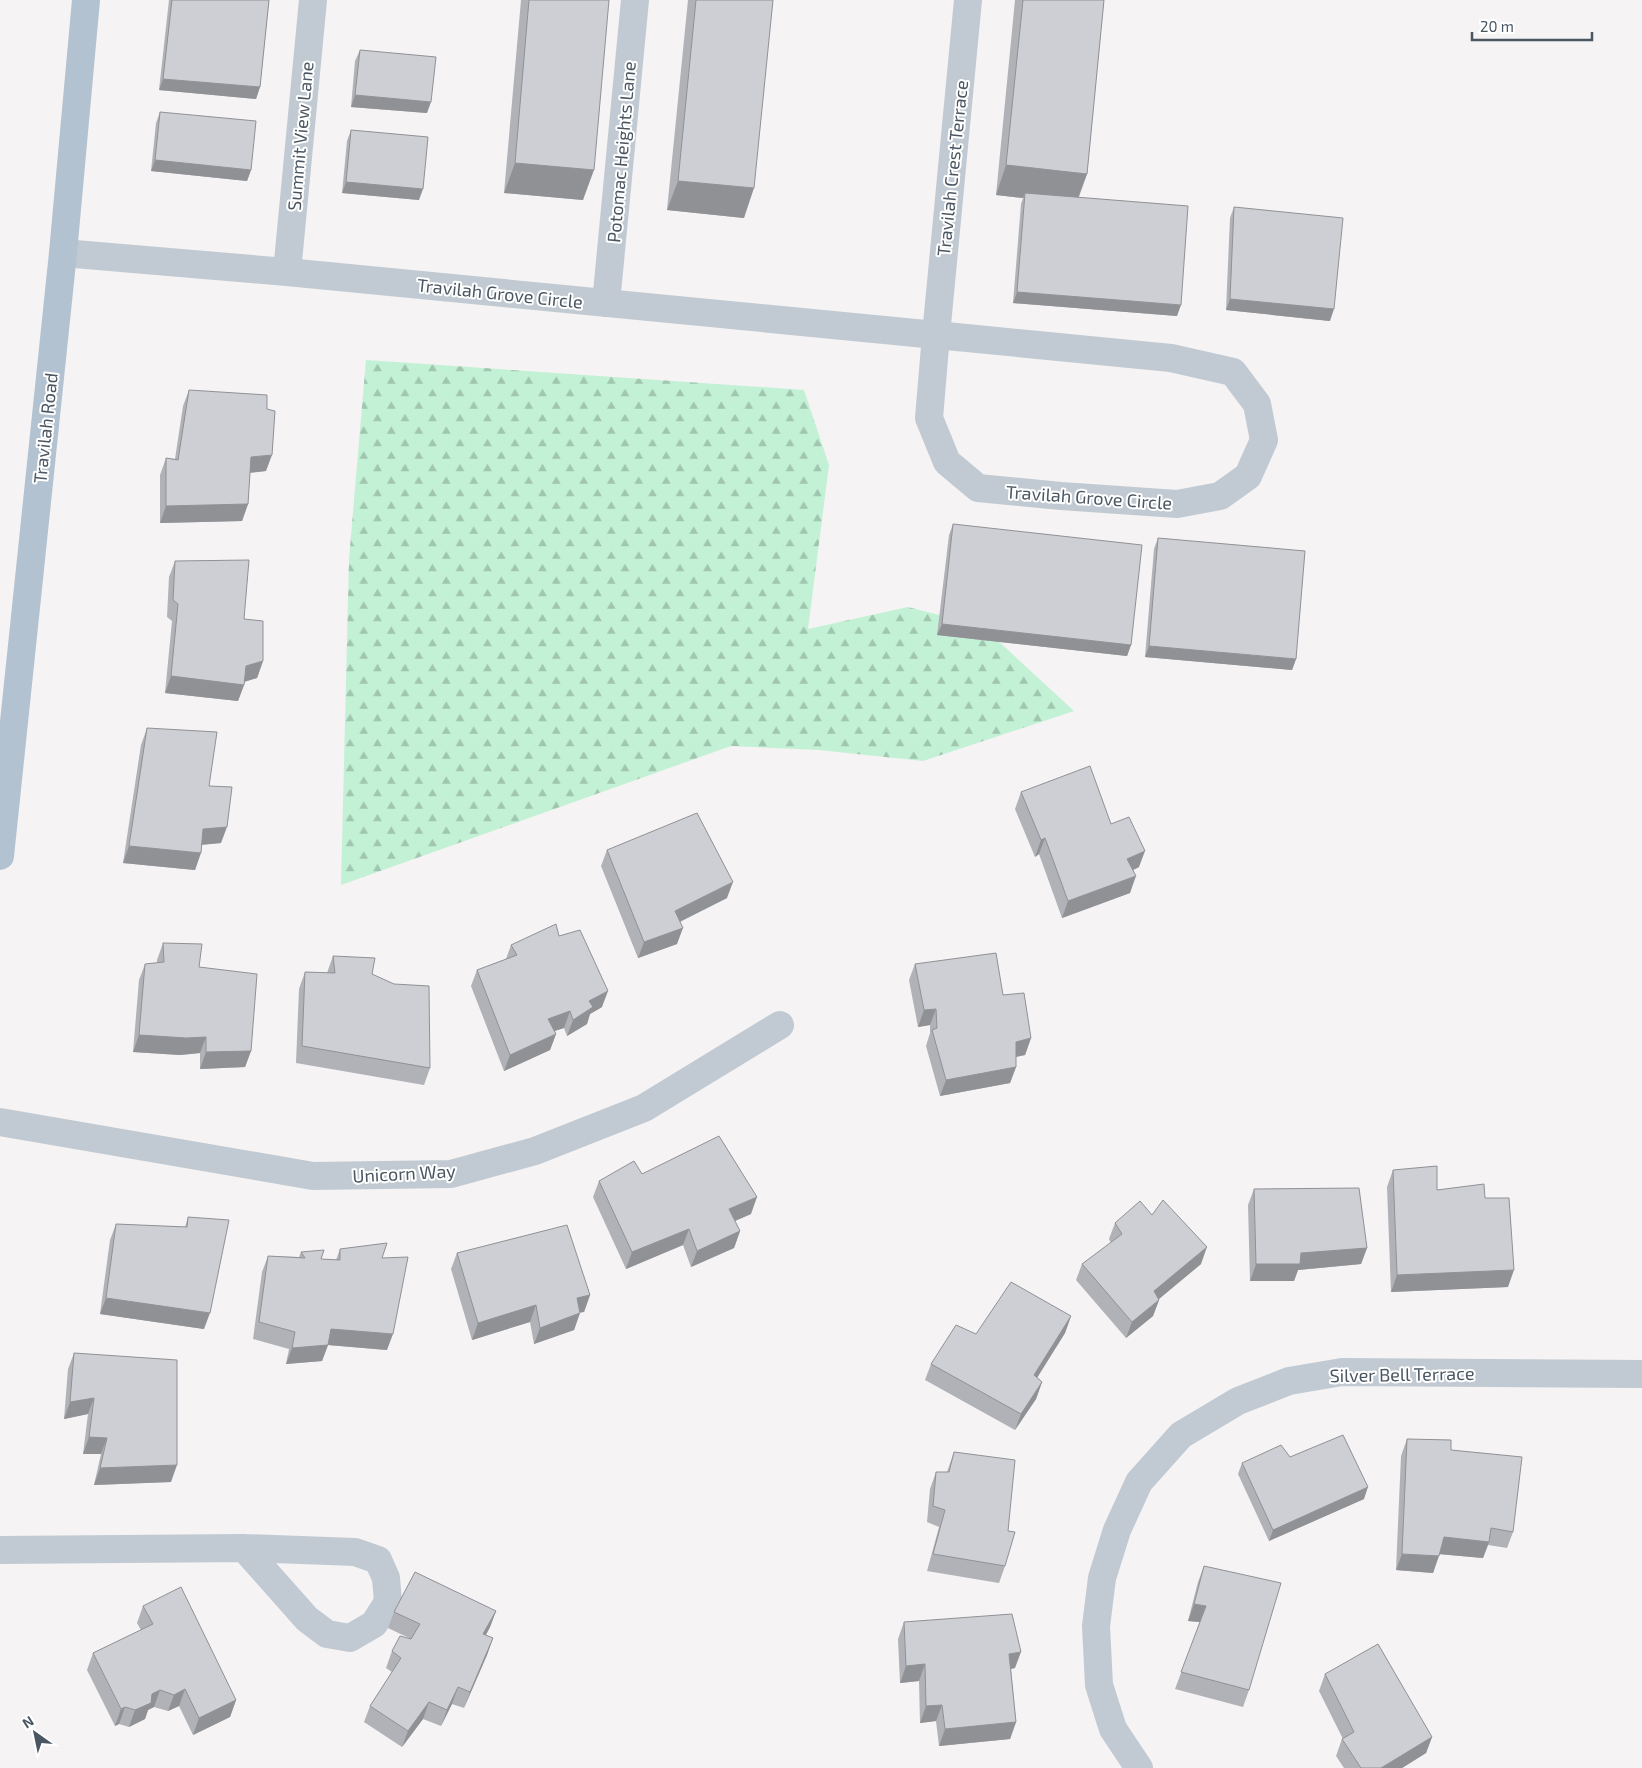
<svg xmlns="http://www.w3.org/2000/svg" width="1642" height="1768" font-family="'Exo 2',sans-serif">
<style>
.forest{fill:url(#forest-firs)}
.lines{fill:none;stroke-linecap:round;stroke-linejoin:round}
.minor{stroke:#c1cad2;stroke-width:28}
.major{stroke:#b3c2d1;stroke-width:28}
.wall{fill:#b0b2b7}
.shaded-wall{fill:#909195}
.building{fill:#cdcfd5;stroke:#909195}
.labels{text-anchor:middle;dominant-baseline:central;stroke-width:4;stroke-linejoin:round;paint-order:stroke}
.street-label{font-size:18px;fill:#4a5661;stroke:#fff}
</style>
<defs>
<pattern id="forest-firs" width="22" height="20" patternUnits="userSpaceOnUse" patternTransform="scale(1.25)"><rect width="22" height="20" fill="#c3f1d5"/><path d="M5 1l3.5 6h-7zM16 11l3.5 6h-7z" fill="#a0c6b0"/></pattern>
</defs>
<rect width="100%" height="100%" fill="#f5f3f3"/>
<!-- forest -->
<polygon class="forest" points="366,360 804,390 829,465 808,629 908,607 982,626 1074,711 923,761 819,750 731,746 341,885 349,559"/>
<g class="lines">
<!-- minor -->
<g class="minor">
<polyline points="63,253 287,272 936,335 1171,358 1233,372 1257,404 1264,440 1248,476 1220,496 1177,504 1061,496 978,488 947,462 929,418 936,335 968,0"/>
<polyline points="287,272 313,0"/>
<polyline points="606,303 635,0"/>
<polyline points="0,1122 313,1176 451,1174 535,1151 644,1108 780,1025"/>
<polyline points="0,1550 244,1548 355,1552 378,1560 386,1578 388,1602 374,1624 350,1638 327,1634 307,1619 244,1548"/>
<polyline points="1139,1768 1113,1729 1099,1685 1096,1626 1102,1578 1117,1530 1139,1482 1181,1435 1238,1401 1289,1381 1342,1372 1642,1374"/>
</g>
<!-- major -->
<polyline class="major" points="0,856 63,253 86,0"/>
</g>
<!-- wall -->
<g class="wall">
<polygon points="169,0 269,0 260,87 256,99 159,90"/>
<polygon points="521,0 609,0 583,200 504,193"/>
<polygon points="688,0 773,0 744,218 667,210"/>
<polygon points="1015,0 1104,0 1087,174 1079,197 1177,316 1013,303 1021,204 1023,198 996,195"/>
<polygon points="360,50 427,113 351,107 355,61"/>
<polygon points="160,112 251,170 247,181 151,171 156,123"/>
<polygon points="351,130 419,200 342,193 347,141"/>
<polygon points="1234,207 1330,321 1226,310 1230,218"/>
<polygon points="189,390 266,471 250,473 248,504 242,521 160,523 160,475 166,458 175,459 183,406"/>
<polygon points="953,524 1131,645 1127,656 937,635 949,535"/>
<polygon points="1158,538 1296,659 1292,670 1145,657 1154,549"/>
<polygon points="175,561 244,619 263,661 257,678 244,682 244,685 238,701 165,693 172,621 167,617 169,577"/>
<polygon points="147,728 209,786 221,843 202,845 195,870 123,863 141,745"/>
<polygon points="1021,792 1111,824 1139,867 1133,870 1130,893 1062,918 1039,854 1035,857 1015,809"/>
<polygon points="607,850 727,898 680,922 677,944 638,958 601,866"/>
<polygon points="559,936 602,1007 590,1014 587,1024 567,1036 564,1028 554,1031 556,1034 550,1050 504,1071 471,986 477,970 506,959 511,945"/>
<polygon points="163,943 199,967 251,1051 245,1067 200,1069 200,1053 180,1055 133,1052 139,980 145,964 157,963 157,960"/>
<polygon points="333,956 372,974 430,1068 424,1085 296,1063 299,989 305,972 327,973"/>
<polygon points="915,964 1003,995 1031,1038 1025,1055 1016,1057 1016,1067 1010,1083 940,1096 926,1046 930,1033 930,1025 918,1027 909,980"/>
<polygon points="1393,1170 1437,1190 1485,1198 1508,1287 1391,1292 1387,1187"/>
<polygon points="642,1174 751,1214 735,1221 740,1231 734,1248 691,1267 683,1245 626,1269 593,1197 599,1181"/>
<polygon points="1254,1189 1367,1248 1361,1264 1298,1270 1294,1281 1250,1281 1248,1205"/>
<polygon points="1152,1215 1201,1264 1159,1299 1159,1300 1153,1316 1126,1338 1076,1280 1082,1264 1111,1243 1109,1239 1115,1223"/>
<polygon points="188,1217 204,1329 100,1314 110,1240 116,1224 185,1227"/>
<polygon points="340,1249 382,1258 387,1350 328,1345 322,1361 286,1364 289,1349 253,1339 262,1272 268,1256 299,1257 301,1252 321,1259 336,1260"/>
<polygon points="457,1253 590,1295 584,1312 580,1312 574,1330 534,1344 530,1322 472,1340 451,1269"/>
<polygon points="1071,1316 1065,1333 1037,1378 1042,1382 1036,1399 1015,1430 925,1380 931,1364"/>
<polygon points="74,1353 171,1482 94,1485 101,1454 83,1454 88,1414 64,1419 68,1369"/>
<polygon points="1407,1439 1451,1450 1513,1532 1507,1548 1488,1545 1483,1558 1439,1554 1433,1573 1396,1570 1401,1456"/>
<polygon points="954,1452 1005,1566 999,1583 927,1571 939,1527 927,1522 930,1489 936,1472 947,1472"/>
<polygon points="1290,1457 1364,1499 1269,1541 1238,1474 1242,1463"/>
<polygon points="1204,1566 1249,1690 1243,1707 1175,1689 1200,1622 1188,1621 1198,1582"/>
<polygon points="143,1606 236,1700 230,1717 193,1735 179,1706 168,1711 154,1707 148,1710 145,1719 129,1727 119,1724 115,1726 87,1670 93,1653 141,1630 137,1623"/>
<polygon points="496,1611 490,1627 486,1635 493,1638 487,1655 464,1708 452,1704 441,1726 423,1719 402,1747 364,1722 370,1706 392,1672 386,1668 392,1651 409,1638 388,1628 394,1612"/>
<polygon points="904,1622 1015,1668 1011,1669 1016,1722 1010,1739 939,1746 936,1721 920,1723 919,1681 900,1683 898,1639"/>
<polygon points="1325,1674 1432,1737 1426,1753 1402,1768 1344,1768 1336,1756 1342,1739 1343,1739 1319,1691"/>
</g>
<!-- shaded-wall -->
<g class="shaded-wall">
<polygon points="163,79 260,87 256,99 159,90"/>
<polygon points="355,95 431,102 427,113 351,107"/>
<polygon points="155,160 251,170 247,181 151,171"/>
<polygon points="515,163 594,170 583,200 504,193"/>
<polygon points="1006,165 1087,174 1076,203 1025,193 1023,198 996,195"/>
<polygon points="678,181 754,188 744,218 667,210"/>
<polygon points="346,182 423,189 419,200 342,193"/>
<polygon points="1017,292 1181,305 1177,316 1013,303"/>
<polygon points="1230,299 1334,309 1330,321 1226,310"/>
<polygon points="272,455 266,471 245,473 251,457"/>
<polygon points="248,504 242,521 160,523 166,506"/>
<polygon points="942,624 1131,645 1127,656 937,635"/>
<polygon points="1149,646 1296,659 1292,670 1145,657"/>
<polygon points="263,661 257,678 240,683 246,666"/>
<polygon points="171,676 244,685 238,701 165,693"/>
<polygon points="227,827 221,843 197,845 203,829"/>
<polygon points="1045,838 1039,854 1035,857 1041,840"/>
<polygon points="129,846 201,853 195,870 123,863"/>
<polygon points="1145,851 1139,867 1121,876 1127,859"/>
<polygon points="1136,876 1130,893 1062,918 1068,901"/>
<polygon points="733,882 727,898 669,927 675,911"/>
<polygon points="683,928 677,944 638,958 644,942"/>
<polygon points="608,991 602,1007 590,1014 587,1024 567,1036 573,1020 589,1001"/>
<polygon points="936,1009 930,1025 918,1027 924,1010"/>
<polygon points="570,1011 564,1028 542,1035 548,1019"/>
<polygon points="556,1034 550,1050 504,1071 510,1055"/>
<polygon points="139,1035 206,1037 200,1053 180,1055 133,1052"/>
<polygon points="1031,1038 1025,1055 1010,1058 1016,1042"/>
<polygon points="251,1051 245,1067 200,1069 206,1052"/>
<polygon points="1016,1067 1010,1083 940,1096 946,1080"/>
<polygon points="757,1197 751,1214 723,1226 729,1209"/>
<polygon points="689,1229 683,1245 626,1269 632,1252"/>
<polygon points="740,1231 734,1248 691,1267 697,1251"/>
<polygon points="1207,1247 1201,1264 1148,1308 1154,1291"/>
<polygon points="1367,1248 1361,1264 1298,1270 1294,1281 1250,1281 1256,1264 1301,1253"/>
<polygon points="1514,1270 1508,1287 1391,1292 1397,1275"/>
<polygon points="590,1295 584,1312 571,1314 577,1298"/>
<polygon points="106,1298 210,1313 204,1329 100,1314"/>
<polygon points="1159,1300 1153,1316 1126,1338 1132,1322"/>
<polygon points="536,1305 530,1322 472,1340 478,1323"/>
<polygon points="580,1313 574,1330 534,1344 540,1328"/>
<polygon points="1071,1316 1065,1333 1028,1392 1034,1375"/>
<polygon points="331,1329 393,1334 387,1350 328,1345 322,1361 286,1364 292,1348"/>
<polygon points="1042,1382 1036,1399 1015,1430 1021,1414"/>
<polygon points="94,1398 88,1414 64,1419 70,1402"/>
<polygon points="89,1437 107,1438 101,1454 83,1454"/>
<polygon points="177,1465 171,1482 94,1485 100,1468"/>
<polygon points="1368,1487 1364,1499 1269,1541 1273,1530"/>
<polygon points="1444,1537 1489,1542 1483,1558 1438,1554"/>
<polygon points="1402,1554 1439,1556 1433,1573 1396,1570"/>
<polygon points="1194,1604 1206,1606 1200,1622 1188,1621"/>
<polygon points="496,1611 490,1627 477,1651 483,1634"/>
<polygon points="493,1638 487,1655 464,1708 470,1692"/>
<polygon points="1021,1652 1015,1668 1003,1670 1009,1654"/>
<polygon points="925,1664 919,1681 900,1683 906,1666"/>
<polygon points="458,1687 452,1704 441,1726 447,1710"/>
<polygon points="185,1689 179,1706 168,1711 174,1695"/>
<polygon points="160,1690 154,1707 148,1710 145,1719 129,1727 135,1710 152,1694"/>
<polygon points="236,1700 230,1717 193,1735 199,1718"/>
<polygon points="429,1702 423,1719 402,1747 408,1731"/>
<polygon points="942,1705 936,1721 920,1723 926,1706"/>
<polygon points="125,1707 119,1724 115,1726 121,1709"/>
<polygon points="1016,1722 1010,1739 939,1746 945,1729"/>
<polygon points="1432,1737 1426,1753 1402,1768 1381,1768"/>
</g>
<!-- building -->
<g class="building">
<polygon points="172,0 269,0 260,87 163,79"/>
<polygon points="529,0 609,0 594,170 515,163"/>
<polygon points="696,0 773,0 754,188 678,181"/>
<polygon points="1023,0 1104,0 1087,174 1006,165"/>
<polygon points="360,50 436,57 431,102 355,95"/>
<polygon points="160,112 256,121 251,170 155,160"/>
<polygon points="351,130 428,137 423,189 346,182"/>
<polygon points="1025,193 1188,206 1181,305 1017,292"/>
<polygon points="1234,207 1343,218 1334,309 1230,299"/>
<polygon points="189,390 267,395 267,409 275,411 272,455 251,457 248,504 166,506 166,458 178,460"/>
<polygon points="953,524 1142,545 1131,645 942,624"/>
<polygon points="1158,538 1305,551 1296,659 1149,646"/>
<polygon points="249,560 244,619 263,621 263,661 246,666 244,685 171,676 178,604 173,600 175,561"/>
<polygon points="147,728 217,732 209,786 232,787 227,827 203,829 201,853 129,846"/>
<polygon points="1090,766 1111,824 1129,817 1145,851 1127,859 1136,876 1068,901 1045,838 1041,840 1021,792"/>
<polygon points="697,813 733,882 675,911 683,928 644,942 607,850"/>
<polygon points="556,924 559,936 580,930 608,991 589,1001 593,1007 573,1020 570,1011 548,1019 556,1034 510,1055 477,970 517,955 511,945"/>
<polygon points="163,943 202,944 199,967 257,974 251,1051 206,1052 206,1037 186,1038 139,1035 145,964 164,962"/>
<polygon points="996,953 1003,995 1024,993 1031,1038 1016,1042 1016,1067 946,1080 932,1030 937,1028 936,1009 924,1010 915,964"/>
<polygon points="333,956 375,958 372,974 394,984 429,986 430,1068 302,1046 305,972 335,973"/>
<polygon points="719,1136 757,1197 729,1209 740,1231 697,1251 689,1229 632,1252 599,1181 634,1161 642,1174"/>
<polygon points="1437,1166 1437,1190 1484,1184 1485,1198 1509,1198 1514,1270 1397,1275 1393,1170"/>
<polygon points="1359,1188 1367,1248 1301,1253 1300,1264 1256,1264 1254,1189"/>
<polygon points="1163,1200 1207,1247 1154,1291 1159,1300 1132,1322 1082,1264 1122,1234 1115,1223 1140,1201 1152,1215"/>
<polygon points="188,1217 229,1220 210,1313 106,1298 116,1224 187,1227"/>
<polygon points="567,1225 590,1295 577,1298 580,1313 540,1328 536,1305 478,1323 457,1253"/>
<polygon points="387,1243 382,1258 408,1257 393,1334 331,1329 328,1345 292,1348 295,1332 259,1322 268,1256 305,1258 301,1252 324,1250 321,1259 340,1260 340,1249"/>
<polygon points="1011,1282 1071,1316 1034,1375 1042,1382 1021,1414 931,1364 956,1325 976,1334"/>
<polygon points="74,1353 177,1360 177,1465 100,1468 107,1438 89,1437 94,1398 70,1402"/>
<polygon points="1343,1435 1368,1487 1273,1530 1242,1463 1281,1445 1290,1457"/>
<polygon points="1407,1439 1451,1440 1451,1450 1522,1457 1513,1532 1491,1528 1489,1542 1444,1537 1439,1556 1402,1554"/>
<polygon points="954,1452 1015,1460 1008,1531 1015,1532 1005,1566 933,1554 945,1510 933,1506 936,1472 949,1472"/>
<polygon points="1204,1566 1281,1583 1249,1690 1181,1672 1206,1606 1194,1604"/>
<polygon points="415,1572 496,1611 483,1634 493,1638 470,1692 458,1687 447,1710 429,1702 408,1731 370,1706 401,1658 392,1651 400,1636 411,1639 420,1624 394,1612"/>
<polygon points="181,1587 236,1700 199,1718 185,1689 174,1695 160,1690 152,1694 151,1703 135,1710 125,1707 121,1709 93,1653 153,1624 143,1606"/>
<polygon points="1012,1614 1021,1652 1009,1654 1016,1722 945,1729 942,1705 926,1706 925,1664 906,1666 904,1622"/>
<polygon points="1378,1644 1432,1737 1381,1768 1361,1768 1342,1739 1354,1732 1325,1674"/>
</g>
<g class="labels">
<!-- street labels -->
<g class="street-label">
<text transform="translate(300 136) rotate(-85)">Summit View Lane</text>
<text transform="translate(621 152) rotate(-85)">Potomac Heights Lane</text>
<text transform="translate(952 168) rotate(-84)">Travilah Crest Terrace</text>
<text transform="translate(500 293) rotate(6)">Travilah Grove Circle</text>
<text transform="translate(45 428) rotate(-84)">Travilah Road</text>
<text transform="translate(1089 497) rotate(4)">Travilah Grove Circle</text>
<text transform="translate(404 1173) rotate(-3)">Unicorn Way</text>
<text transform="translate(1402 1374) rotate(-1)">Silver Bell Terrace</text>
</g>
</g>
<!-- north arrow -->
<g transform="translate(35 1733) rotate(327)" stroke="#ffffff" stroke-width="4" paint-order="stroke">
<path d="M0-4L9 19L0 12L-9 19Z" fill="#4a5661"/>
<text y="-8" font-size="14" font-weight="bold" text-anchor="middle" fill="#4a5661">N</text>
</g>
<!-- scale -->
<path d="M1472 32v8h120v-8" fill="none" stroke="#4a5661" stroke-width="2.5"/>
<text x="1480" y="32" font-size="15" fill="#4a5661" stroke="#ffffff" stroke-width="4" paint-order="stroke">20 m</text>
</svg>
